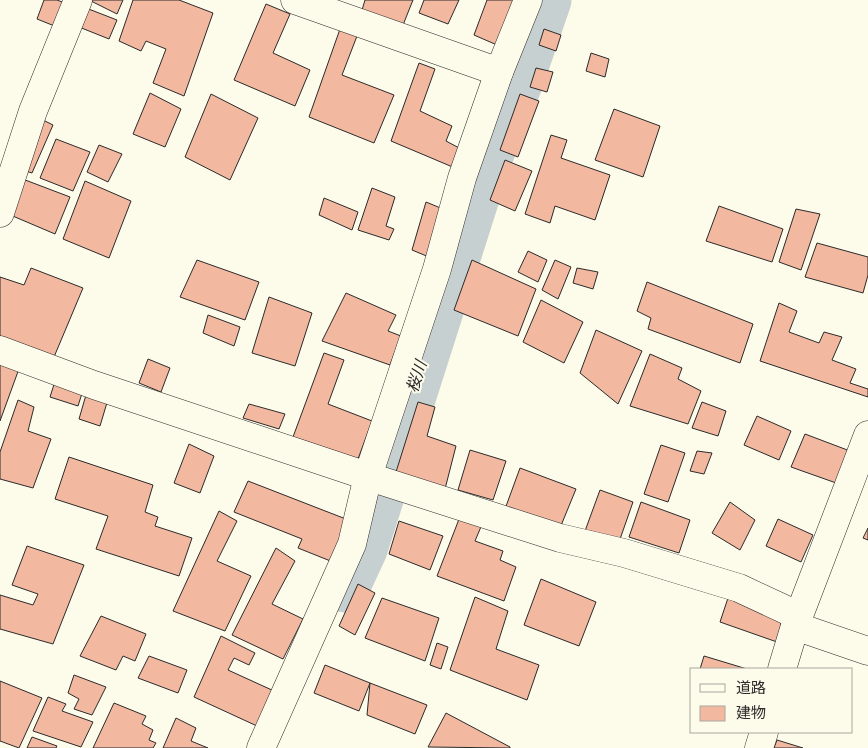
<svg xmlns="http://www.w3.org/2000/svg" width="868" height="748" font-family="Overpass,'Noto Sans JP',sans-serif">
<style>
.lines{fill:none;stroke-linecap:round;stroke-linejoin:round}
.river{stroke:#c7d0d0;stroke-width:49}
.building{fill:#f2b8a0;stroke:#2b2b2b}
.minor-casing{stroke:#2b2b2b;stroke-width:29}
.minor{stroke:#fdfbea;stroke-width:28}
.labels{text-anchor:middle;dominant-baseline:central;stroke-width:4;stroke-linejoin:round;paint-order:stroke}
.water-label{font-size:16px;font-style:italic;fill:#2b2b2b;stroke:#fdfbea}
</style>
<rect width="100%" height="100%" fill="#fdfbea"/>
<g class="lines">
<!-- river -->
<polyline class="river" points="345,588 363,549 487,160 519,81 547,0"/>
</g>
<!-- building -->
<g class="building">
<polygon points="44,0 57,0 70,5 62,29 37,19"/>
<polygon points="89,0 123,0 117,14"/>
<polygon points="133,0 179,0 213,13 184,96 153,83 166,49 146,41 141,51 119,41"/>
<polygon points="365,0 413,0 403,25 362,10"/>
<polygon points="424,0 459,0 448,24 419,13"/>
<polygon points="487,0 514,0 497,45 474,35"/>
<polygon points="266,4 290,14 273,53 310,70 295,106 234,80"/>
<polygon points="86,8 117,20 109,39 79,27"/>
<polygon points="340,29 357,36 342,75 394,95 374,143 309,117"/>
<polygon points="544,29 561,35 556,51 539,45"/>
<polygon points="591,53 609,59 605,77 586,71"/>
<polygon points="419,63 435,69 420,111 452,126 446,141 463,150 455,168 391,141"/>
<polygon points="536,68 553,72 547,92 530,87"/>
<polygon points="150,93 181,109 165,147 133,134"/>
<polygon points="211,94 258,118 230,180 185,157"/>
<polygon points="520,94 539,101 518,157 500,150"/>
<polygon points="614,109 660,126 643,177 595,160"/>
<polygon points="43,120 53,125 32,173 22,170"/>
<polygon points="551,135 567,140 561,158 610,175 595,220 555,206 550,223 525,214"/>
<polygon points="56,139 90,152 73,191 40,178"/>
<polygon points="99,145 122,154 108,182 87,172"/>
<polygon points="505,160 532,171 515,211 490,200"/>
<polygon points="20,178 70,197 55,234 8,214"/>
<polygon points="85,181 131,201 109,258 63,239"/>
<polygon points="372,188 395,197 386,226 394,229 389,240 358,230"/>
<polygon points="324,198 358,212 352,230 319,215"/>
<polygon points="426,202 443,209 429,257 412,250"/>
<polygon points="719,206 783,229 772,262 706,241"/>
<polygon points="796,209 820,214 801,270 779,262"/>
<polygon points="817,243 868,257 868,275 863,293 805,277"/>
<polygon points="528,251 547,260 538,282 518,272"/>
<polygon points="197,260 259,282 245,320 180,297"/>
<polygon points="472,260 536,289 518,336 454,310"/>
<polygon points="555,260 571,267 558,299 542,290"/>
<polygon points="31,268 83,288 54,357 0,337 0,277 24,285"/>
<polygon points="577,268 598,272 593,289 573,283"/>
<polygon points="647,282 753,324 740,363 648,329 651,318 637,311"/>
<polygon points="346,293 396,315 388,331 401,336 390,365 322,341"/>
<polygon points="269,297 312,313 295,366 252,353"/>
<polygon points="541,300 583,322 564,363 523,342"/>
<polygon points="779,303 797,311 789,332 819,343 824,332 842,337 832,360 856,369 850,383 868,389 868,397 760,361"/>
<polygon points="208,315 240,327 234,346 203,333"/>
<polygon points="596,330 642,351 618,404 580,373"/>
<polygon points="324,353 344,360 328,404 372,421 358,459 293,437"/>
<polygon points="650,354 682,368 678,379 701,391 688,424 630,406"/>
<polygon points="0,359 20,366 0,421"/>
<polygon points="148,359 170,368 161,392 139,383"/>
<polygon points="56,378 84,387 78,406 50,397"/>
<polygon points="88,388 109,396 100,426 79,419"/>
<polygon points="18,400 34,407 28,431 51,439 33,488 0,479 0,452"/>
<polygon points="418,402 435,407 427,436 456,446 445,489 396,472"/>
<polygon points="702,402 726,411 718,436 692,428"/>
<polygon points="249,404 285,414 279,429 243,418"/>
<polygon points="757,416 791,431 779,460 744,445"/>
<polygon points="805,434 850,451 839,484 791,467"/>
<polygon points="189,444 214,456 200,493 174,483"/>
<polygon points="661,445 685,453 668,502 644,494"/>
<polygon points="470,450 506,461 493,500 458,490"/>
<polygon points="697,451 712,453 704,474 690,471"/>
<polygon points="69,457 153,485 145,512 158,517 155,526 192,538 179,576 96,549 108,516 55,499"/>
<polygon points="520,468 576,489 560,528 505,509"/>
<polygon points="248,481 351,521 333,562 298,548 302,539 234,512"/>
<polygon points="600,490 633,502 619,542 585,531"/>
<polygon points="641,502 690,520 679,553 629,537"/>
<polygon points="730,502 755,520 740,550 712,533"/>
<polygon points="219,511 237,521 217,561 251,576 225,631 173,611"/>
<polygon points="461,514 483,522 475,541 503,551 500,560 516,567 504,601 437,576"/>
<polygon points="778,519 813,535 801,562 766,546"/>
<polygon points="399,521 443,536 430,570 389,554"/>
<polygon points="868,528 868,540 863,538"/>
<polygon points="27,546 84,565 53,644 0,629 0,595 33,605 38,594 12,585"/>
<polygon points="276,548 295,561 272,604 303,619 283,659 232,635"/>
<polygon points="541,579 596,602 579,646 524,625"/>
<polygon points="358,584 375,593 355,635 339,626"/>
<polygon points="475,597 508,611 496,649 539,665 527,700 450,670"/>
<polygon points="382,598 439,618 425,661 365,638"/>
<polygon points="728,598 785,619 777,642 720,622"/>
<polygon points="101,616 146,634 135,661 123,656 116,670 80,656"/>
<polygon points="221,636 255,653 249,665 234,658 228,670 274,691 257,726 194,697"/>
<polygon points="437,643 448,647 441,669 430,665"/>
<polygon points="149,656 187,670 178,693 138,678"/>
<polygon points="704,656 747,669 700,669"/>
<polygon points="325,665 370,683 359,711 314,693"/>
<polygon points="74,675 106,687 92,715 74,709 79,699 68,693"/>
<polygon points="0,681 42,698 19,748 0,741"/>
<polygon points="370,683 427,705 415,734 367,715"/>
<polygon points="48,697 66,704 62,711 93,722 81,747 33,731"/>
<polygon points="114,703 146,716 142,724 153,730 149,740 156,743 153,748 93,748"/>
<polygon points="446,713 510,747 510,748 428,747"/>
<polygon points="176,718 196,728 191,741 208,748 163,748"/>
<polygon points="32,737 57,746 56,748 27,748"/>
<polygon points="777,740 803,748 774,748"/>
</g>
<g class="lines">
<!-- minor casing -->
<g class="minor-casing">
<g id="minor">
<polyline points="295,0 499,72"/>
<polyline points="0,213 33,111 78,0"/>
<polyline points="0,350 94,385 379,480 560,538 624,553 739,588 799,616"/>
<polyline points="795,626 868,651"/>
<polyline points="782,669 795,626 868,435"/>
<polyline points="261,748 352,544 368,476 437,269 462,178 499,72 528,0"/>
<polyline points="759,748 764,732"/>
</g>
</g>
<!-- minor -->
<use href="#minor" class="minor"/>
</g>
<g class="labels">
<!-- water labels -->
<g class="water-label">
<text transform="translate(418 377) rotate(-72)">桜川</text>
</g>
</g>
<!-- legend -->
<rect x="690" y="668" width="162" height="65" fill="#fdfbea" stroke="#a9a89e"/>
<rect x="700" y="684" width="25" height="8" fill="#fdfbea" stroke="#a9a89e"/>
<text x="736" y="693" font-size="15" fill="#2b2b2b">道路</text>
<rect x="700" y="706" width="25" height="15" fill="#f2b8a0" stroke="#a9a89e"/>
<text x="736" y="718" font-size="15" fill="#2b2b2b">建物</text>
</svg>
